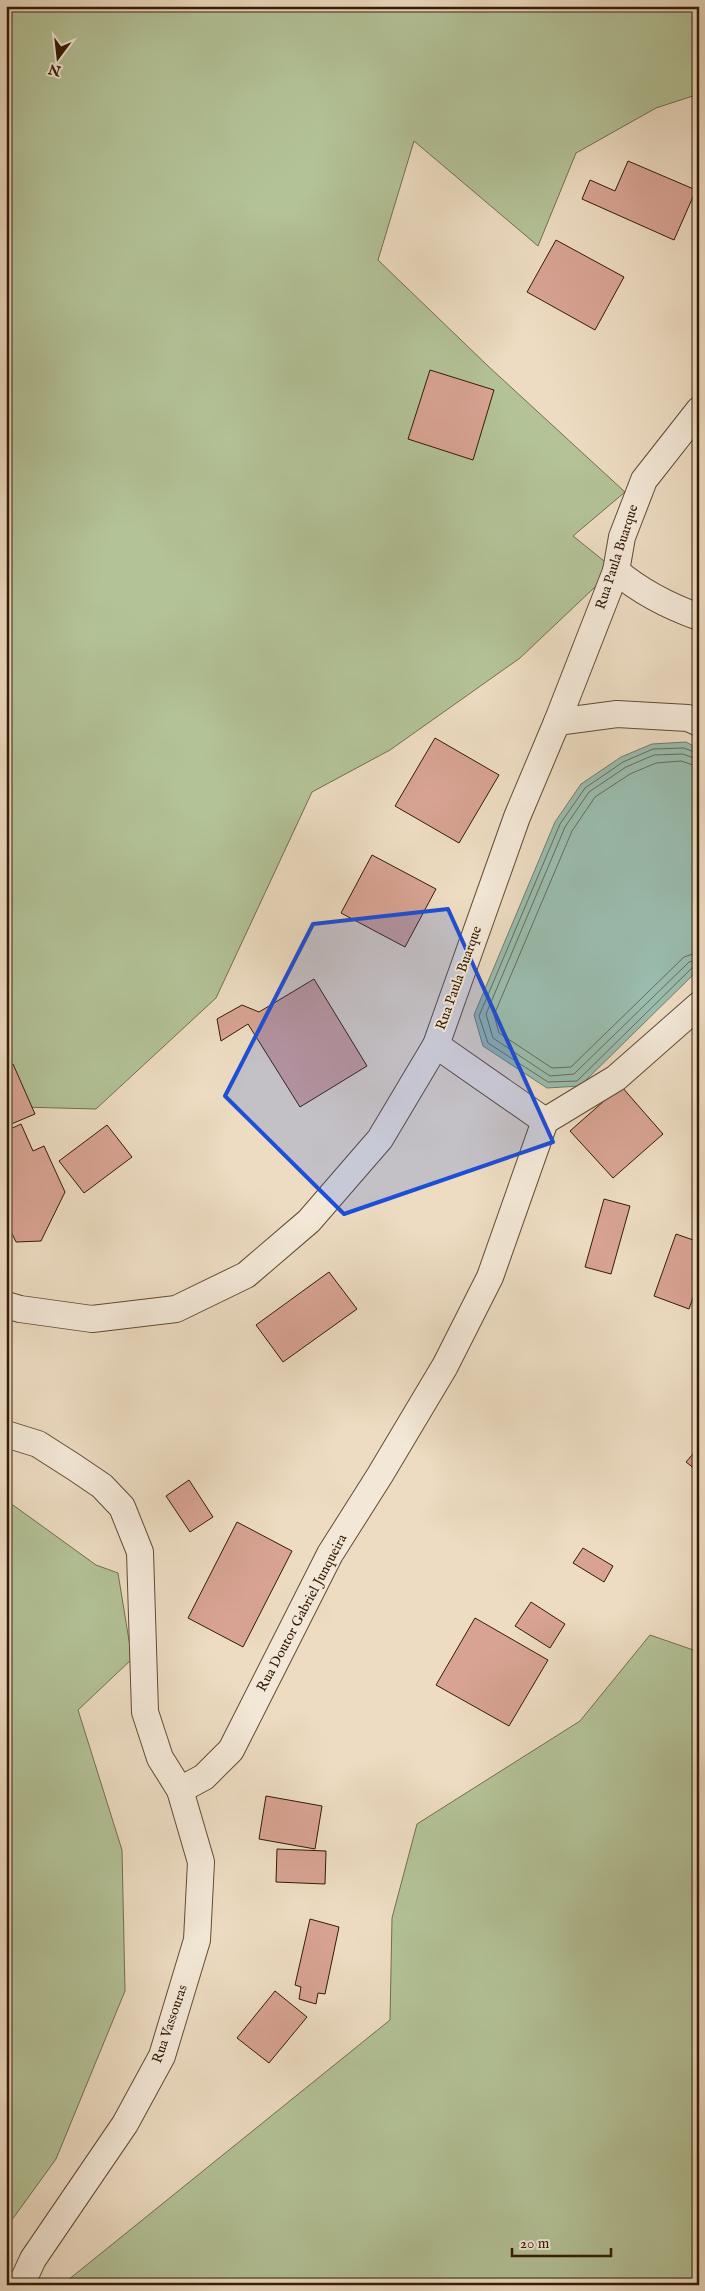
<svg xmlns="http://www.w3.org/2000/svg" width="705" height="2291" font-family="'IM FELL English',serif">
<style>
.green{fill:#b3c297;stroke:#736e4e}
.water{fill:#9abcae;stroke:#717c6b}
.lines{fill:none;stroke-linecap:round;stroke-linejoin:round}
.shore{stroke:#666c5a;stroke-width:1}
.building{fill:#d8a393;stroke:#331b06}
.street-casing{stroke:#624b35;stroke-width:28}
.street{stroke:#f3e8d7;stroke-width:26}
.marked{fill:#1d4ed8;fill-opacity:0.2;stroke:#1d4ed8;stroke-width:4;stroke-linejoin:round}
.labels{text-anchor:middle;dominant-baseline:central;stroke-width:4;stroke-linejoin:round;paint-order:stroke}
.street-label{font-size:14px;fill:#331b06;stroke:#f3e8d7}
</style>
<rect width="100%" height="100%" fill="#eddcc2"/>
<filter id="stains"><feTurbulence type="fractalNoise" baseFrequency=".004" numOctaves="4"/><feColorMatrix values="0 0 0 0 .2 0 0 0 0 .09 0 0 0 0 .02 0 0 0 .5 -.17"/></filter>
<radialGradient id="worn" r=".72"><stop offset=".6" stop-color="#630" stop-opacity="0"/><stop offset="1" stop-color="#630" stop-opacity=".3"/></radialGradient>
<!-- green -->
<g class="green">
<polygon points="6,6 699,6 699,94 656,108 576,153 538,246 414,141 378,260 488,366 625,492 573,536 614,569 520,658 390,750 312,792 216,998 96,1109 21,1107 6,1093"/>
<polygon points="6,1500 96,1565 118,1573 132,1659 78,1710 122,1850 125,1991 56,2159 6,2228"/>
<polygon points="650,1635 699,1652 699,2285 70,2285 68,2280 390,2020 392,1918 417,1824 580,1721"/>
</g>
<!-- water -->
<polygon class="water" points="686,742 699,749 699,969 580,1086 547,1088 483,1046 474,1015 555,822 581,784 621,757 652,744"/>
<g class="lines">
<!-- shore -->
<g class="shore">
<polyline points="699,754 684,748 653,749 623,762 585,788 560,824 479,1016 488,1043 548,1082 577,1081 693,967 699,965"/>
<polyline points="699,760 683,754 654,755 626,767 589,792 565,827 486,1014 493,1038 550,1076 574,1074 689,962 699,959"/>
<polyline points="699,767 681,761 656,763 630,774 595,797 572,831 494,1015 499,1033 552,1068 571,1067 684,957 699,952"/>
</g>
</g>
<!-- building -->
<g class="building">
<polygon points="628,161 696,190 674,240 582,199 590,180 615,191"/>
<polygon points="556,240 624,277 595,330 527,292"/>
<polygon points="430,370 494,390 473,460 408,439"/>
<polygon points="435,738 499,775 459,843 395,806"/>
<polygon points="372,855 436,889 405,947 341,913"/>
<polygon points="314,979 367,1066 300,1107 248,1024 221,1041 217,1019 242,1005 259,1012"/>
<polygon points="13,1064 35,1114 9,1125 6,1118 6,1066"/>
<polygon points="621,1086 663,1134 613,1178 570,1131"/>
<polygon points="21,1124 33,1151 44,1146 65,1192 41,1241 16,1242 6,1221 6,1131"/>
<polygon points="107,1125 132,1157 84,1193 59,1161"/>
<polygon points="604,1199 630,1206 611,1274 585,1267"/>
<polygon points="676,1234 699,1242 699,1281 689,1309 654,1296"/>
<polygon points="329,1272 357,1309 283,1362 256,1325"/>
<polygon points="699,1447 699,1472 686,1462"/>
<polygon points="189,1480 213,1517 190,1532 166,1496"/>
<polygon points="237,1522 292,1551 243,1647 188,1618"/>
<polygon points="583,1548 613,1566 604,1582 573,1563"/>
<polygon points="531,1602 565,1624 550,1648 515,1626"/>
<polygon points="475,1618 548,1660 509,1726 436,1685"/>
<polygon points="266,1796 322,1806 315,1849 259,1839"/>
<polygon points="277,1849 326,1851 325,1884 276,1882"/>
<polygon points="310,1919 339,1927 325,1994 318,1993 316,2004 299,1999 301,1987 295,1985"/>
<polygon points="275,1991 307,2017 269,2063 237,2038"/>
</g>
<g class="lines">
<!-- street casing -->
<g class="street-casing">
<g id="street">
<path d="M616,571C641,592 668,606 699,617"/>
<polyline points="557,722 617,714 688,718 699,723"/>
<polyline points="436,1045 545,1121"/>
<polyline points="6,1305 20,1309 92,1319 176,1309 246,1275 309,1221 380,1139 436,1045 517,817 557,722 616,571 622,537 644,480 699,410"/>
<polyline points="6,1434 38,1444 74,1467 102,1486 122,1507 140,1552 145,1712 160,1758 180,1790 204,1777 231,1750 330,1554 380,1475 445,1366 490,1277 545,1121 616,1078 699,1005"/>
<polyline points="21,2285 33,2259 125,2124 162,2056 197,1940 201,1862 180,1790"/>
</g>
</g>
<!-- street -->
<use href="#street" class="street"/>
</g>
<!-- marked area -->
<path class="marked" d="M448,909L553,1142L344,1214L225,1096L313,924Z"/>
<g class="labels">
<!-- street labels -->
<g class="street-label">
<text transform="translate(617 557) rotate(-72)">Rua Paula Buarque</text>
<text transform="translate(459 978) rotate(-70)">Rua Paula Buarque</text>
<text transform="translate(302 1613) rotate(-62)">Rua Doutor Gabriel Junqueira</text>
<text transform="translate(170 2024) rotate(-71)">Rua Vassouras</text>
</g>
</g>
<!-- margin -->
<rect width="705" height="2291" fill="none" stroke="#eddcc2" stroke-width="25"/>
<rect x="8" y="8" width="690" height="2276" fill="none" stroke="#331b06" stroke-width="2.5"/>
<rect x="12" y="12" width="680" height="2266" fill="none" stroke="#331b06"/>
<!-- north arrow -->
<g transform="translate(58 58) rotate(195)" stroke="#f3e8d7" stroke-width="4" paint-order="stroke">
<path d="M0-4L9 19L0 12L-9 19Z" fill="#331b06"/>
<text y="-8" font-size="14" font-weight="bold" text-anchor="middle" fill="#331b06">N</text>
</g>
<!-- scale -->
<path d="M512 2248v8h99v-8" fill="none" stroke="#331b06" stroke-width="2.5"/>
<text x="520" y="2248" font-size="15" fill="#331b06" stroke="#f3e8d7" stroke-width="4" paint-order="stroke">20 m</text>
<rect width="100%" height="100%" filter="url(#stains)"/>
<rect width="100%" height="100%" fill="url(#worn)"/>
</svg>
